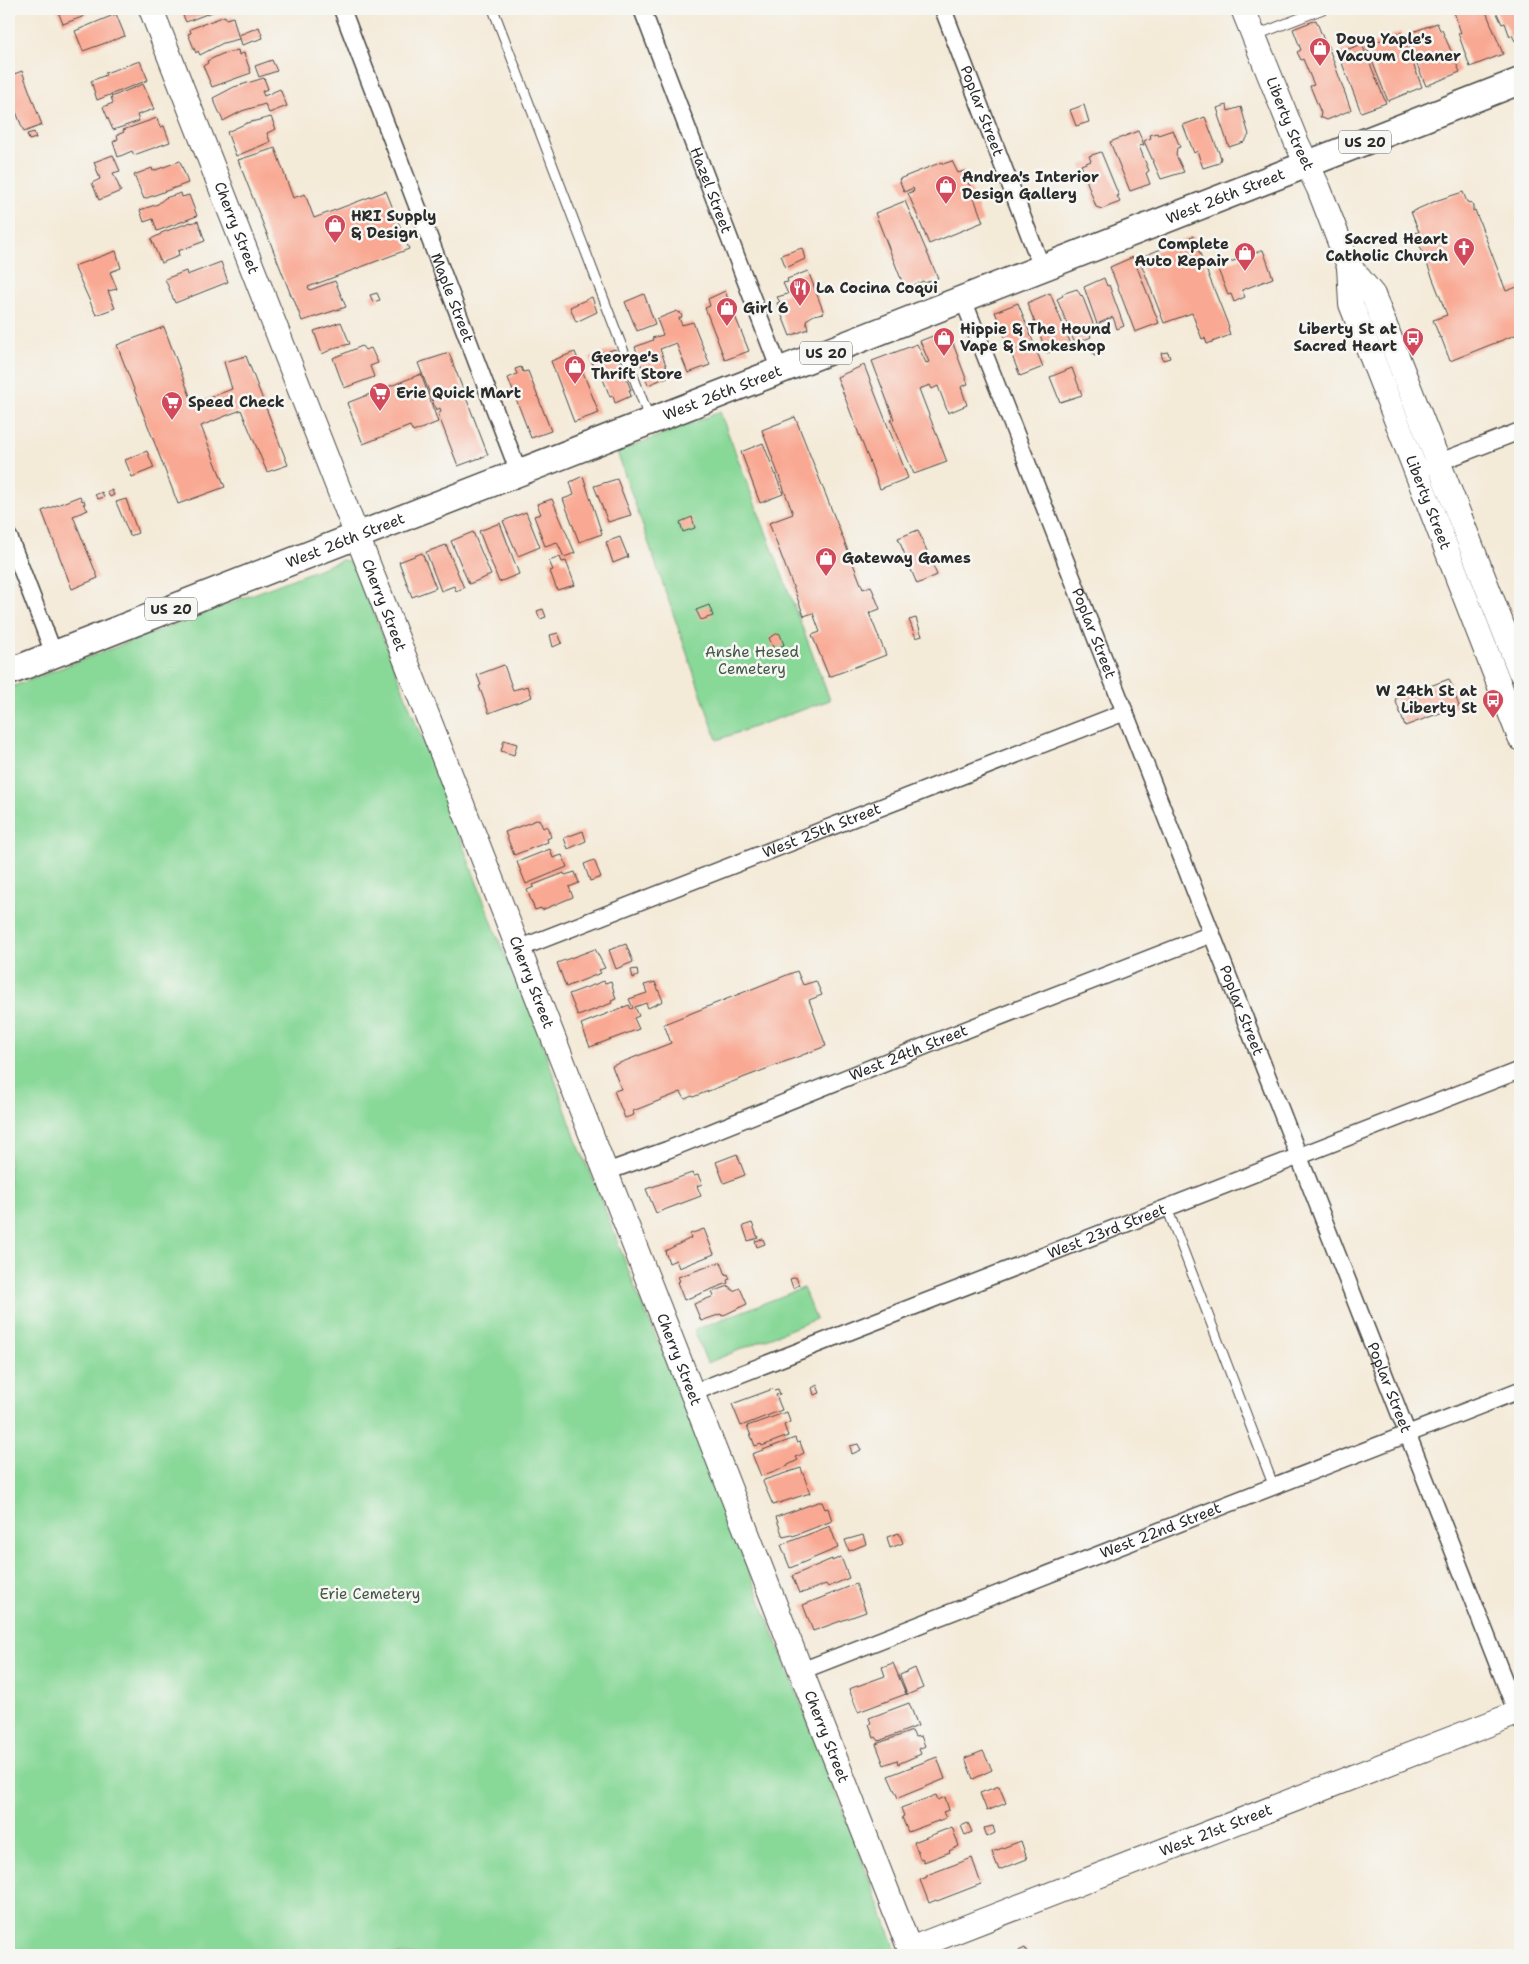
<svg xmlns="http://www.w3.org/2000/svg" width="1529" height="1964" font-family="'Shantell Sans',sans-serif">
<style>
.green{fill:#88d898;stroke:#5a8262}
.building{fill:#f9a993}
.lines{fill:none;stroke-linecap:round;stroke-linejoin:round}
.lane-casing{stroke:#494845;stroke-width:11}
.street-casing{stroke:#494845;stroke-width:19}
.secondary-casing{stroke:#494845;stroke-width:26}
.primary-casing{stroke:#494845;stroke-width:29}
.lane{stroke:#fff;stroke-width:9}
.street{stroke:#fff;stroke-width:16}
.secondary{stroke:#fff;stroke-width:24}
.primary{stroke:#fff;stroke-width:26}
.labels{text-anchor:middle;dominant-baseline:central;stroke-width:5;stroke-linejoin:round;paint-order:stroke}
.shield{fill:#f6f6f2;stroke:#686867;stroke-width:1}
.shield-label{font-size:14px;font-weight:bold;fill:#2b2b2b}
.poi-label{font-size:15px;font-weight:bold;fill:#2b2b2b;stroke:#f6f6f2;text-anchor:start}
.street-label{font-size:15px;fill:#2b2b2b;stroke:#f6f6f2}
.park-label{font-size:15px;fill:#425646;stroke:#f6f6f2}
</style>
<rect width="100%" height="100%" fill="#f6f6f2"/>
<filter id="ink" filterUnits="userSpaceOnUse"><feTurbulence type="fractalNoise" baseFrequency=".02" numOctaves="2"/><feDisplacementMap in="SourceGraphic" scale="10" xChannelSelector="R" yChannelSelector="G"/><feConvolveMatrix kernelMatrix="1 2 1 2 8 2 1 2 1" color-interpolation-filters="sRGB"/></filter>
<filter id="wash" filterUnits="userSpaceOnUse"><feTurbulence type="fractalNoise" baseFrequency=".0096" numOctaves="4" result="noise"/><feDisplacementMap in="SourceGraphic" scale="20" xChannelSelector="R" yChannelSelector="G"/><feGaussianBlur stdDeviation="1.12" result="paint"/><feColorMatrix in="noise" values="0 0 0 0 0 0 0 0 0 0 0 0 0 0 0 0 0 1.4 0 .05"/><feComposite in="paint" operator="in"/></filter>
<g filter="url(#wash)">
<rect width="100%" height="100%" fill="#f4ead8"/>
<!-- green -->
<g class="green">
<polygon points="720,412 830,700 717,740 617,452"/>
<polygon points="342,560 348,561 357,569 503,951 536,1025 576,1140 596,1186 637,1293 667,1362 853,1836 898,1955 9,1955 9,688"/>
<polygon points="803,1288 816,1319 707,1363 694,1330"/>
</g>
<g id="blocks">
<!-- building -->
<g class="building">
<polygon points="57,9 103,9 89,12 82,17 63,24"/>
<polygon points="180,9 220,9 186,22"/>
<polygon points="1453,9 1485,9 1503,54 1470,67 1458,33 1461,33"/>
<polygon points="1495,9 1520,9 1520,38 1515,41 1512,35 1510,37 1505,23 1502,24"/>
<polygon points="116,14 125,36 83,51 75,31"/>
<polygon points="225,16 226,19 233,17 239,39 223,43 200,55 198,51 196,53 188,34 191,33 190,29"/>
<polygon points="1316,20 1325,43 1327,43 1351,110 1327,120 1320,117 1321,113 1310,86 1314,85 1303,59 1301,60 1297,52 1301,50 1293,29"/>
<polygon points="1437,23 1440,30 1442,30 1460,72 1426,86 1408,43 1410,42 1407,34"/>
<polygon points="259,27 263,38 242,45 239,35"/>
<polygon points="1401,32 1422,87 1388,101 1366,46"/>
<polygon points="1362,44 1386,103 1361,112 1338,53"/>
<polygon points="238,50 239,55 244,53 251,73 212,87 203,66 208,63 207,61 222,54"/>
<polygon points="272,60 277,71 259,77 255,66"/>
<polygon points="140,61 148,80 97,100 91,81 106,75 105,73"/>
<polygon points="22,71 42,125 24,132 9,94 9,76"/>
<polygon points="264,78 268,89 262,91 264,96 280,89 287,106 269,113 265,104 242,111 223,121 213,98 234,87"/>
<polygon points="143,84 154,109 137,115 139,121 113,130 103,107 113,103 111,97"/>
<polygon points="1084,105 1089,122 1076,126 1070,110"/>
<polygon points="1227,105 1228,111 1241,107 1249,135 1244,142 1229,147 1218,115 1219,114 1217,108"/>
<polygon points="271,117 276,129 267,133 270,142 236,156 227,132 247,123"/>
<polygon points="1205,117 1221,158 1219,163 1203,168 1197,151 1194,153 1183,125"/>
<polygon points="157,118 160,127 164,126 170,142 134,155 132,151 118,157 113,142 118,139 117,135 124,132 123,130"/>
<polygon points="1173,130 1180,147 1177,148 1176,155 1184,172 1161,179 1144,141 1151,138 1150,135 1157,133 1158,135"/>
<polygon points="1138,131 1144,145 1139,146 1149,171 1146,173 1150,184 1130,191 1110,142"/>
<polygon points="34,132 36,138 29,140 27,134"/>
<polygon points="275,148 293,198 305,194 314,218 386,191 409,249 308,287 310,290 335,281 346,307 302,321 293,297 292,298 238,160"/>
<polygon points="1101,152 1119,196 1117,196 1120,202 1102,209 1096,207 1081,165 1091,161 1089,156"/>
<polygon points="113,155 120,171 113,173 121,191 99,200 92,183 100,179 94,162"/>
<polygon points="180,161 188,183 144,199 134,175 152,168 153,171"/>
<polygon points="952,161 958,173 964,171 983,222 929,244 908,193 914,191 913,188 904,192 899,179 942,162 943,164"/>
<polygon points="1463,192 1467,202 1472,203 1473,206 1473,211 1475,210 1506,291 1520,286 1520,333 1450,361 1441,337 1440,338 1433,320 1447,315 1415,233 1419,232 1411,212 1438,200"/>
<polygon points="181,193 182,197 189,195 197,216 157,231 153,219 144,222 140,210 158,204 165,198"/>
<polygon points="905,201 938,278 925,283 923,281 905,289 875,213"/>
<polygon points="198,221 205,241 178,251 179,256 161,263 151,239 161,234 161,233 191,222 191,223"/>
<polygon points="1193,236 1229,327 1228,328 1230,335 1207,344 1205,338 1202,339 1192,313 1164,323 1139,258"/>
<polygon points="802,248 805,259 786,268 781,255"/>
<polygon points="1263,250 1273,278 1242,290 1245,297 1234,302 1231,294 1228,295 1217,267"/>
<polygon points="116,251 121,268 110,272 117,289 108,291 115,308 96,315 74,266"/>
<polygon points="1133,257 1159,323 1135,332 1110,267"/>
<polygon points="221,262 228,282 175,303 165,279 186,271 187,275"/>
<polygon points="808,271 824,313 814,315 806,320 808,329 790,336 777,303 780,302 777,297 788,294 783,283 788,282 787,279"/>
<polygon points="1104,278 1107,286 1109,285 1124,326 1117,329 1113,317 1097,324 1084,287"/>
<polygon points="1077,289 1081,296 1082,295 1094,326 1088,328 1091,337 1075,344 1057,299 1063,296 1062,294"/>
<polygon points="725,291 749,351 725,360 705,308 710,306 708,299"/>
<polygon points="377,293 380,300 373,302 370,295"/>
<polygon points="1050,293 1071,344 1047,353 1027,303"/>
<polygon points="644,294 655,324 637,331 625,302"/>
<polygon points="592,297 597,312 576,322 570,307"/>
<polygon points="1018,303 1043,367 1020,376 995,312"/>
<polygon points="677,311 678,313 680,312 682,317 679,318 682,325 693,322 710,365 688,373 676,343 660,349 670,376 648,385 635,347 653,340 652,338 663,335 657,319"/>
<polygon points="341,322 350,344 337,347 322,354 314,331"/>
<polygon points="164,327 193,404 232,389 224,362 246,356 288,465 267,472 241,410 228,415 201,426 225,487 178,504 117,345"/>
<polygon points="948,330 968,384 961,387 967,405 948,413 938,386 932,389 930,385 919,389 947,462 914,474 891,420 894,419 872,361 917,344 926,363 929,362 920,341"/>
<polygon points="1099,344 1103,353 1094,356 1091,347"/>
<polygon points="362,346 365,350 371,348 378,363 370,366 374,377 344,388 333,358"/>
<polygon points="615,349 631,390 629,390 631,396 615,403 613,396 610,397 598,366 594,368 590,357"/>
<polygon points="575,352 599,413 574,422 551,361"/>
<polygon points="1168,352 1170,358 1163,360 1161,353"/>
<polygon points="449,353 488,455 458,466 438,414 441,412 440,408 436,410 418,363"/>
<polygon points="864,365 908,478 880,489 837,377"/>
<polygon points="521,367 523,372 528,371 551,431 531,438 508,378 517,374 515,369"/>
<polygon points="1072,368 1082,395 1060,402 1050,377"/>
<polygon points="421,374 438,422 413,432 410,426 363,444 347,403"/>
<polygon points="795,417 863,589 871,586 880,609 869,613 886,655 829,677 812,635 820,632 813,613 804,616 769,523 793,514 762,430"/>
<polygon points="763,443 783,494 760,503 741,452"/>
<polygon points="147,451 154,468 132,477 125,460"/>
<polygon points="583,476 602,534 579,542 563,499 574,495 570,482"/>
<polygon points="617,479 631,515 608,522 594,486"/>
<polygon points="112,490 114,495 110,497 107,492"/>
<polygon points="102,492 104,497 98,499 95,495"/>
<polygon points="80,496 82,501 84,500 85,504 83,504 88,510 73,516 98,578 72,589 42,511"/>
<polygon points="126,499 138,533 130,536 116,502"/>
<polygon points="552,499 575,553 564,557 557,542 545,546 534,516 541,514 537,504"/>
<polygon points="526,512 540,547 518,556 503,521"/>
<polygon points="692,517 695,528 683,532 680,522"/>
<polygon points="500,523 519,574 499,582 479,531"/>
<polygon points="918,530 937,575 917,584 898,538"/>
<polygon points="473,532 491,575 469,584 451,541"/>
<polygon points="620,537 628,557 613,563 606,542"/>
<polygon points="446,545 464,588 456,591 454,586 441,591 426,552"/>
<polygon points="422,553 436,588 412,597 399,562"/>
<polygon points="560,557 562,562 566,561 575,585 557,590 550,571 553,570 549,561"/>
<polygon points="709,605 713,616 701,620 696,610"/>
<polygon points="543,609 546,617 540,619 537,611"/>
<polygon points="916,618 922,636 916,638 909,620"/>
<polygon points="558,633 562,643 553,647 550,635"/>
<polygon points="778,633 780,634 784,645 774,649 769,638"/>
<polygon points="504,665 513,690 528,686 532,697 489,713 479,686 481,685 477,675"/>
<polygon points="1449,679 1459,706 1405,726 1395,699"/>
<polygon points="504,740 517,744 514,755 501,751"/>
<polygon points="539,819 543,828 547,826 551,837 547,839 548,842 514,855 505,832"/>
<polygon points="583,831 586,841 568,849 564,838"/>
<polygon points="550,849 553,858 562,855 567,867 526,884 517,862"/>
<polygon points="594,860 601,877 590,881 584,864"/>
<polygon points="575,872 579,883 569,887 573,897 542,910 541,908 535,910 527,890 534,887 533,885 564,873 565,875"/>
<polygon points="626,944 633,962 616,969 609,950"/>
<polygon points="595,949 605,968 599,970 601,973 566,987 557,963"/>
<polygon points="637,969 638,976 633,978 631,970"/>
<polygon points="797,971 803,985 816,981 822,995 809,1000 826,1046 693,1097 692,1096 685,1099 681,1092 633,1111 634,1115 625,1118 614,1091 621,1089 612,1066 671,1043 664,1024"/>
<polygon points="604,981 605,983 611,981 616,999 611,1001 612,1003 578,1016 569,994"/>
<polygon points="655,982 663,1001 648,1008 646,1003 635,1007 639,1016 634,1018 639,1029 590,1047 581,1024 629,1005 631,1009 633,1008 629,999 647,993 644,985"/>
<polygon points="737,1154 745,1175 724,1183 716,1162"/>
<polygon points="692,1173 694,1176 698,1175 702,1184 697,1186 701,1196 656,1213 646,1189"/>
<polygon points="752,1223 758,1238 748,1241 743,1226"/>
<polygon points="704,1229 714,1254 679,1268 676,1260 669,1263 665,1251 691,1238 690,1234"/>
<polygon points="763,1239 765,1244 757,1247 755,1241"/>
<polygon points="721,1262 726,1275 728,1274 730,1279 727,1280 728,1283 684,1300 677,1282 680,1281 678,1277"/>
<polygon points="796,1277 799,1285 793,1288 790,1279"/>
<polygon points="729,1286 733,1291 740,1288 747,1304 722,1316 721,1314 701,1321 694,1304 714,1296 712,1292"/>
<polygon points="817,1385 820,1393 814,1395 812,1388"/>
<polygon points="773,1389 774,1390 778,1389 780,1394 776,1395 782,1410 741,1426 732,1404"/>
<polygon points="787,1412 790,1422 784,1425 788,1436 762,1446 761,1444 755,1446 747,1426"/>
<polygon points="795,1438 797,1443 800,1442 804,1453 796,1457 798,1460 788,1465 788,1466 761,1476 752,1454"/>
<polygon points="858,1444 861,1450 852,1454 850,1446"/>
<polygon points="801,1468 810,1493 773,1505 763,1482 764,1480"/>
<polygon points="818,1502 822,1502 825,1509 828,1508 832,1521 793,1536 792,1535 783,1537 776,1517"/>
<polygon points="830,1526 838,1548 790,1568 781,1545"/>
<polygon points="899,1533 903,1543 890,1548 887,1537"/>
<polygon points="863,1535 866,1544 849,1551 845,1540"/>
<polygon points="841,1557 849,1578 828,1587 826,1584 805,1592 799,1593 792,1576 832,1559 832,1561"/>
<polygon points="856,1584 866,1612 813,1631 803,1605"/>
<polygon points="893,1663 906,1694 858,1712 849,1689 885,1676 882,1667"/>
<polygon points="915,1668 923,1688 907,1695 900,1675"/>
<polygon points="909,1703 918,1726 879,1741 876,1737 874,1738 869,1724 871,1723 869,1718"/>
<polygon points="912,1731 915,1737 921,1736 925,1746 919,1749 921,1754 898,1764 897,1760 884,1765 876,1744"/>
<polygon points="983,1751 992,1770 973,1779 965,1758"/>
<polygon points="937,1757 945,1779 898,1798 888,1776"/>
<polygon points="999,1786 1006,1803 987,1811 980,1793"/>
<polygon points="936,1795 938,1800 945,1797 949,1810 943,1812 946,1818 908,1832 902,1817 904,1816 901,1808"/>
<polygon points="968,1823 972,1832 965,1835 961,1826"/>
<polygon points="993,1826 995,1833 987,1837 984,1828"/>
<polygon points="952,1827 959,1846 949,1851 950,1852 924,1862 922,1858 920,1859 914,1842"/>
<polygon points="1021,1841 1027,1859 999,1870 992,1852"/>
<polygon points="972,1858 981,1884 937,1901 936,1900 929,1903 920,1880 927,1877 927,1875"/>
<polygon points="1025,1948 1028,1955 1018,1955 1016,1952"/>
<polygon points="1001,1951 1003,1954 1009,1952 1010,1955 985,1955 990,1953 993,1955"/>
</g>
</g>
</g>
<g filter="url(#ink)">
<use href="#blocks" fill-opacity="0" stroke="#494845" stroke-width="1"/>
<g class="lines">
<!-- lane casing -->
<g class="lane-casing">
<g id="lane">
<polyline points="493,9 650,420"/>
<polyline points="1254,36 1323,9"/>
<polyline points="1167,1208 1274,1487"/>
</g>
</g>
<!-- street casing -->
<g class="street-casing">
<g id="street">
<path id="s1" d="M342,9L519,473"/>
<path id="s2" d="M642,9L780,371"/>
<path id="s3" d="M943,9L1042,268"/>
<path id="s4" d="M963,299L1520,1721"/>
<polyline points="1429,466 1520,431"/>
<polyline points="9,537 54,654"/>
<path id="s5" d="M518,949L1125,712"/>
<path id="s6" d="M606,1172L667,1150L950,1036L1212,934"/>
<path id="s7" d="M692,1393L1520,1070"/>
<path id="s8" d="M801,1671L1520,1390"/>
</g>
</g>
<!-- secondary casing -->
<g class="secondary-casing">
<g id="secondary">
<path id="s9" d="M151,9L912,1955"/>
<path id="s10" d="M1243,9L1296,141L1319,189L1349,266L1373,295L1520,671"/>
<path id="s11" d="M1349,266L1351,304L1520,738"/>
<path id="s12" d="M910,1949L1520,1712"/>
</g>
</g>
<!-- primary casing -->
<g class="primary-casing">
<g id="primary">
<path id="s13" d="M9,672L1520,81"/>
</g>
</g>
<!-- lane -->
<use href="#lane" class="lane"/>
<!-- street -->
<use href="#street" class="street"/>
<!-- secondary -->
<use href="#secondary" class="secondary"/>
<!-- primary -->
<use href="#primary" class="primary"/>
</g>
</g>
<!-- icons -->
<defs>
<g id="shop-pin" transform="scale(1.125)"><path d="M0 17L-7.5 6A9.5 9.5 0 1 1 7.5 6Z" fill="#d1495b" stroke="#f6f6f2"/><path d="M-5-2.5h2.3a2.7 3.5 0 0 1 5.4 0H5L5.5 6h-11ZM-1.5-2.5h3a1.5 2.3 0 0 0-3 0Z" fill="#fff"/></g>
<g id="church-pin" transform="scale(1.125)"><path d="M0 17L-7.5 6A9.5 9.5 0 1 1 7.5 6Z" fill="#d1495b" stroke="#f6f6f2"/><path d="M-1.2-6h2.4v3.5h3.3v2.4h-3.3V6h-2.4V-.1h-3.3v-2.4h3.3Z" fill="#fff"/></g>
<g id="restaurant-pin" transform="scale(1.125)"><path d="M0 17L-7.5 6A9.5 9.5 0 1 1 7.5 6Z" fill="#d1495b" stroke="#f6f6f2"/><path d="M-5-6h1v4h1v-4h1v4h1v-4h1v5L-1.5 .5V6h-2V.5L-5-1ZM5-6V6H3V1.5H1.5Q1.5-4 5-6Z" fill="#fff"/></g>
<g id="bus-pin" transform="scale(1.125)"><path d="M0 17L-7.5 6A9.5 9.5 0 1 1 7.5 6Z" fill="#d1495b" stroke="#f6f6f2"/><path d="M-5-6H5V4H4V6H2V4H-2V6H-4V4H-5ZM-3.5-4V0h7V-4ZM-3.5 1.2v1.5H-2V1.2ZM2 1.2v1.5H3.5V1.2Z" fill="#fff"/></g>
<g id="supermarket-pin" transform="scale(1.125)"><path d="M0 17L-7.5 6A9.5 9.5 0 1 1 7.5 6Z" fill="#d1495b" stroke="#f6f6f2"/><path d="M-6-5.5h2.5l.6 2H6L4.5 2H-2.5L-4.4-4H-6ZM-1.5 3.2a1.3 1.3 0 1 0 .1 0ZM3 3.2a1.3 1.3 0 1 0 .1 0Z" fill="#fff"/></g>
</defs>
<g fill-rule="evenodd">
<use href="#shop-pin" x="1320" y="48"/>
<use href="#shop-pin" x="946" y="186"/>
<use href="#shop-pin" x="335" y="225"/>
<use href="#church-pin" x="1464" y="248"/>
<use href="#shop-pin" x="1245" y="253"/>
<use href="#restaurant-pin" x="800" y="288"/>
<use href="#shop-pin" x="727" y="308"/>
<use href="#shop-pin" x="944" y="338"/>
<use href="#bus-pin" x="1413" y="338"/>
<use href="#shop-pin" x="575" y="366"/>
<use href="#supermarket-pin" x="380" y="393"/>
<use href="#supermarket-pin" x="172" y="402"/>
<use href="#shop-pin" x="826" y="558"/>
<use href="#bus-pin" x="1493" y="700"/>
</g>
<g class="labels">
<!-- shield labels -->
<g class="shield">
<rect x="1339" y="130.5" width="52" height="23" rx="4"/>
<rect x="800" y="341.5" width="52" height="23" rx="4"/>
<rect x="145" y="597.5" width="52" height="23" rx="4"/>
</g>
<g class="shield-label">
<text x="1365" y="142">US 20</text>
<text x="826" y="353">US 20</text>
<text x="171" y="609">US 20</text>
</g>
<!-- poi labels -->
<g class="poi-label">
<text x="1336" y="39">Doug Yaple's<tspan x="1336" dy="17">Vacuum Cleaner</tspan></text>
<text x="962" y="177">Andrea's Interior<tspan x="962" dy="17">Design Gallery</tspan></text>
<text x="351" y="216">HRI Supply<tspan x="351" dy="17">&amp; Design</tspan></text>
<text x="1448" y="239" text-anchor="end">Sacred Heart<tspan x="1448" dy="17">Catholic Church</tspan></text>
<text x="1229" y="244" text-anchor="end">Complete<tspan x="1229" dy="17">Auto Repair</tspan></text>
<text x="816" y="288">La Cocina Coqui</text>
<text x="743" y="308">Girl 6</text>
<text x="960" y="329">Hippie &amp; The Hound<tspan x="960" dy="17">Vape &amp; Smokeshop</tspan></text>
<text x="1397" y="329" text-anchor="end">Liberty St at<tspan x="1397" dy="17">Sacred Heart</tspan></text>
<text x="591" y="357">George's<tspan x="591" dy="17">Thrift Store</tspan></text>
<text x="396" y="393">Erie Quick Mart</text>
<text x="188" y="402">Speed Check</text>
<text x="842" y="558">Gateway Games</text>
<text x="1477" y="691" text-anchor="end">W 24th St at<tspan x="1477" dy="17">Liberty St</tspan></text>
</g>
<!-- street labels -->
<g class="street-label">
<text stroke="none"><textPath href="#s3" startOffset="109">Poplar Street</textPath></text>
<text stroke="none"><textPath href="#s10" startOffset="124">Liberty Street</textPath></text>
<text stroke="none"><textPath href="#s2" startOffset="194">Hazel Street</textPath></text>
<text stroke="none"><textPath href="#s13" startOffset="1306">West 26th Street</textPath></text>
<text stroke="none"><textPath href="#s9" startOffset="235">Cherry Street</textPath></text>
<text stroke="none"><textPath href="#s1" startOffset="309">Maple Street</textPath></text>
<text stroke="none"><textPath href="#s13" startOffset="766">West 26th Street</textPath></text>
<text stroke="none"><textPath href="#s11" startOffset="251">Liberty Street</textPath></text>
<text stroke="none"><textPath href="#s13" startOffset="361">West 26th Street</textPath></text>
<text stroke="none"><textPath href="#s9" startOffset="640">Cherry Street</textPath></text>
<text stroke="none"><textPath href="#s4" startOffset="359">Poplar Street</textPath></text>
<text stroke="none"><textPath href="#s5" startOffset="326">West 25th Street</textPath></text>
<text stroke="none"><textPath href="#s9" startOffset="1045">Cherry Street</textPath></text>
<text stroke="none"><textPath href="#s4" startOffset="764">Poplar Street</textPath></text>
<text stroke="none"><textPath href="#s6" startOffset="325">West 24th Street</textPath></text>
<text stroke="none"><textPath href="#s7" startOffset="445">West 23rd Street</textPath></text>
<text stroke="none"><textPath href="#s9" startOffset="1450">Cherry Street</textPath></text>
<text stroke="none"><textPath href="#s4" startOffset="1169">Poplar Street</textPath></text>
<text stroke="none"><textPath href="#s8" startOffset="386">West 22nd Street</textPath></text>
<text stroke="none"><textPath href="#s9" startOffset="1855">Cherry Street</textPath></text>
<text stroke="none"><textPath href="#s12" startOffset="328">West 21st Street</textPath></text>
</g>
<!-- park labels -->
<g class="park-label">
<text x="752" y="652">Anshe Hesed<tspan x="752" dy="17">Cemetery</tspan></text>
<text x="370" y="1594">Erie Cemetery</text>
</g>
</g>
<!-- margin -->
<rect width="1529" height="1964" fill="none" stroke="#f6f6f2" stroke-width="30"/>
</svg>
